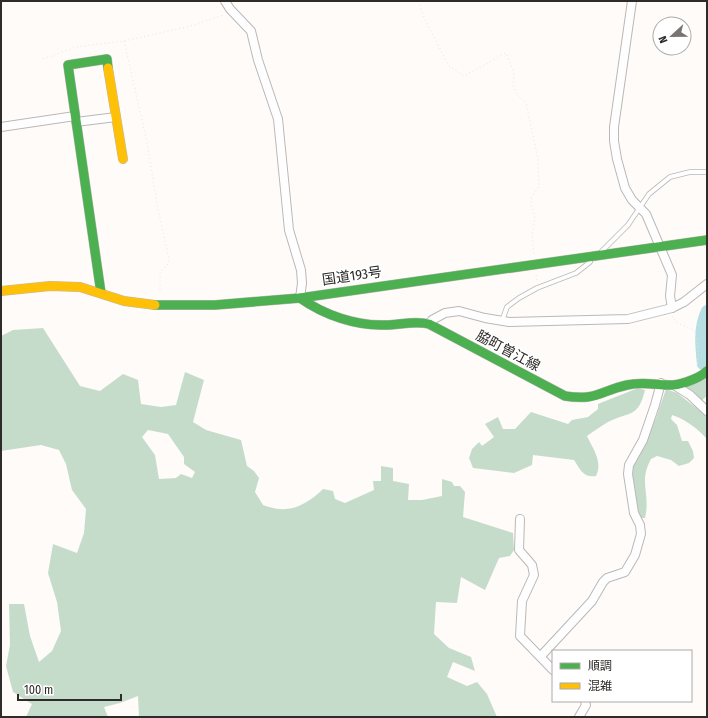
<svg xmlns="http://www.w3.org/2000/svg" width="708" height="718" font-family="'Fira Sans Condensed','Noto Sans JP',sans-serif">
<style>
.forest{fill:#c6dccb;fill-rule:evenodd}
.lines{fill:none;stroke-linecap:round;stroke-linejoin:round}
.river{stroke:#b7dee2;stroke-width:12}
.lane-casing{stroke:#bbb8b7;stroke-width:5.5}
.street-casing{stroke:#bbb8b7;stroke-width:10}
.fast-casing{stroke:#bbb8b7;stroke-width:10}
.slow-casing{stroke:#bbb8b7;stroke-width:10}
.path{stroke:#e7e7e5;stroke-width:1;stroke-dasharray:1 3;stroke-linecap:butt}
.lane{stroke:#fffefe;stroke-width:4}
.street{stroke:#fffefe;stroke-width:8}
.fast{stroke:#4caf50;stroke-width:9}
.slow{stroke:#ffc107;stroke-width:9}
.labels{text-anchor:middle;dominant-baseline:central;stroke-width:3.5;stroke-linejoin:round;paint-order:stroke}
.street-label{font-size:14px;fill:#2e2b29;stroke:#fff}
</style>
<rect width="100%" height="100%" fill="#fefbf9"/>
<!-- forest -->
<g class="forest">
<path d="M43,328L80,386L100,391L123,374L138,380L141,404L161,407L176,405L185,372L204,380L193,422L206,430L241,440L247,466L254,471L259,478L255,492L263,505C269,507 278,510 285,509C299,509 314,498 323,489L333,491L335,499L345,503L374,490L373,481H381V466L393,468V481L409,484L408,500H422L442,496V479L452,482L454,486H460L465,492L463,517L513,533L514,550L510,556L499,558L485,590L461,577L457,603L436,602L434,634L449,648L471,657L475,671L453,662L447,677L467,686L477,682L487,694L497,717H139L138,696L120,703L104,707L108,717H26L32,704L13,692L6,666L10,645L9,604H24L30,636L39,662L52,651L61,631L57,602L48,573L53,544L77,553L84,533L86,509L72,490L66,464L59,450L41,445L1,451V336L13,330ZM148,430L168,434L184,457V464L195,472L192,478L181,474L176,478L159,479L155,455L142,437Z"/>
<polygon points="707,377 707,396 701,401 683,387"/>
<path d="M638,388L645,390C638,419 629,411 608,422C601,426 594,431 587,436C593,449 603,462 596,476C583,478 580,469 574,460L533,455L532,465L514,473L473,468L469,458L472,449L479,442L482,446L494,437L485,424L498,417L503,429H515L531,412L568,424L572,420L588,417L598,409V404Z"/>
<path d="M666,389L677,393L707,416V439C698,429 685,419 672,415L671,419L677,425L682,441H688L693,451L694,458L689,463L679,466L671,460L657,456L651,459C638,483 651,493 645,518H639L631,470L656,418Z"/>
</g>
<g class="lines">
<!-- river -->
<path class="river" d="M703,364C701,346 699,327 707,311"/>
<!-- lane casing -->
<g class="lane-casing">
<g id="lane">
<polyline points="602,251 628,225 649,194 670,177 690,172 707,172"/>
<polyline points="502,321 507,307 519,298 537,288 576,273 590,262"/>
</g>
</g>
<!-- street casing -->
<g class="street-casing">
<g id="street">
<polyline points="225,1 230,9 251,31 258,60 278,119 289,230 301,270 302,283 300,298"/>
<polyline points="632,1 614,127 614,141 617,159 625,188 632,200 646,214 672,275 670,296 672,308"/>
<polyline points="76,122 116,117"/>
<polyline points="1,127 75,116"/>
<polyline points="429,324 432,320 445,313 459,311 485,318 509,322 628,319 672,308 684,302 707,284"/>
<polyline points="674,385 690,395 707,411"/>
<polyline points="520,519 519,550 532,565 534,575 522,601 520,636 553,670"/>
<polyline points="541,656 592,601 603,582 607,578 625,572 635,555 641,534 640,525 634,513 628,474 629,465 643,440 655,405 661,383"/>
<polyline points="579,717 586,705 585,701"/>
</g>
</g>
<!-- fast casing -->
<g class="fast-casing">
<g id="fast">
<polyline points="101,293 68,65 107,59 108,68"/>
<path d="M300,298C324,315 356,326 385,325C401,325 414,320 429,324L565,396C596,401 600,391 627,385C646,381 657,386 673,385C683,384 700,378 707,371"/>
<polyline points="155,305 215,305 300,298 707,240"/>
</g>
</g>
<!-- slow casing -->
<g class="slow-casing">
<g id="slow">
<polyline points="108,68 123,159"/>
<polyline points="1,291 50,286 80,287 124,301 155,305"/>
</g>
</g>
<!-- path -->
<g class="path">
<polyline points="418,1 425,20 449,66 464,76 506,53 514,73 513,84 516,93 526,103 538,159 539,186 532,197 531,203 535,216 532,237 534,254"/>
<polyline points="124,41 147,142 157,204 169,260 167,266 162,269 160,274 160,293"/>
<polyline points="43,59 76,47 124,41 187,27 224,15"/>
<polyline points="536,275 537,282"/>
<path d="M672,316L677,323L694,330C698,343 700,353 697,366L694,368"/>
</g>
<!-- lane -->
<use href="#lane" class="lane"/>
<!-- street -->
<use href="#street" class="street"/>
<!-- fast -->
<use href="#fast" class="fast"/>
<!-- slow -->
<use href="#slow" class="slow"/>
</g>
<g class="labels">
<!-- street labels -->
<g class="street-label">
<text transform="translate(352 276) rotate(-8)">国道193号</text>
<text transform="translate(508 351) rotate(28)">脇町曽江線</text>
</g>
</g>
<!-- border -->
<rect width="708" height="718" fill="none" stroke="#2e2b29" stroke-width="4"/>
<!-- legend -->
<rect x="552" y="650" width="140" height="52" fill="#ffffff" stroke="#abaaa9"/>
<rect x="560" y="663" width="20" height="6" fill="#4caf50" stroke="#abaaa9"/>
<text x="588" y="670" font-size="12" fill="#2e2b29">順調</text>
<rect x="560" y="683" width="20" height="6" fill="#ffc107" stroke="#abaaa9"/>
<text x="588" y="690" font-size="12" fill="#2e2b29">混雑</text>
<!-- north arrow -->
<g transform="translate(672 36) rotate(248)"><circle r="19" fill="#ffffff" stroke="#abaaa9"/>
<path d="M0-3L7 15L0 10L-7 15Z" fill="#777472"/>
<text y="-6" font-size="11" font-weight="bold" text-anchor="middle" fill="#2e2b29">N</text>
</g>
<!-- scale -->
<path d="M18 694v6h103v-6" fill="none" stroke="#2e2b29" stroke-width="2"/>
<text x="24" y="694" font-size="12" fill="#2e2b29" stroke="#ffffff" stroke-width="3" paint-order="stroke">100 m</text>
</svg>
